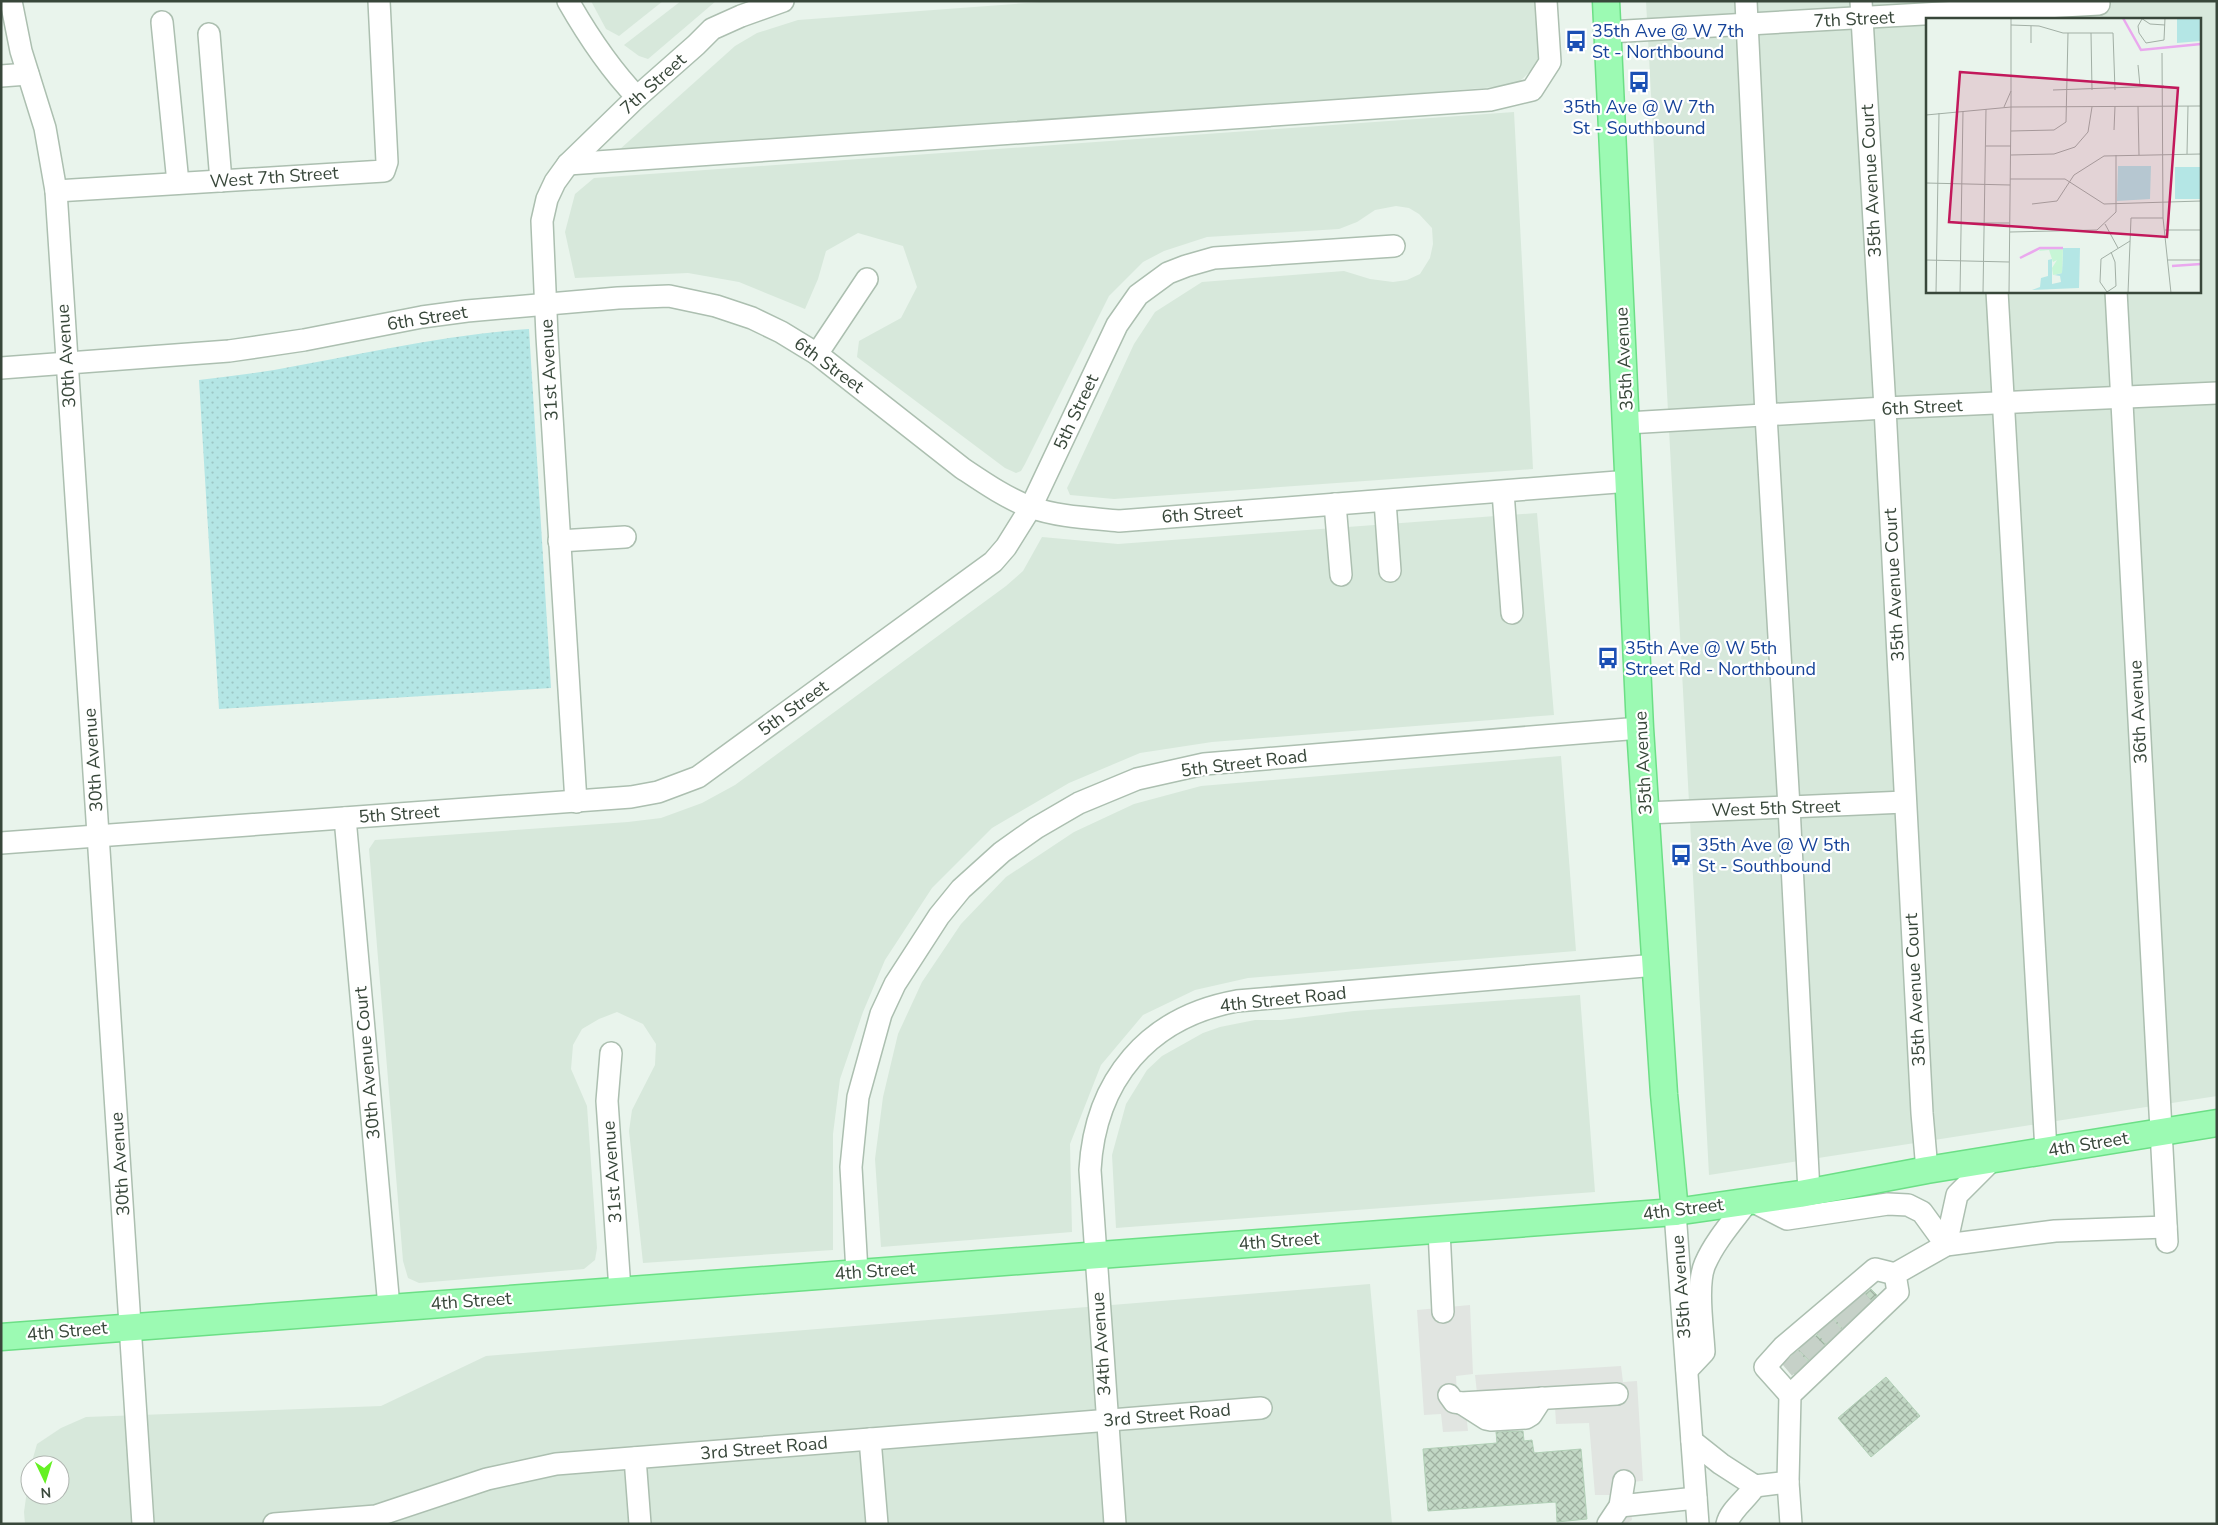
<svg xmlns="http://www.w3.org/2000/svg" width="2218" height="1525" font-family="'Nunito Sans',sans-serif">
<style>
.residential{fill:#d7e8db;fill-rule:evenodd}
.grass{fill:url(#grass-dots)}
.parking{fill:#e1e5e1}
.building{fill:url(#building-cross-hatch);stroke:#b2d0b7}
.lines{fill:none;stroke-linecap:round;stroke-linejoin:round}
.minor-tunnel{stroke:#c6d1c8;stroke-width:21;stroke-dasharray:21 11;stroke-linecap:butt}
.minor-casing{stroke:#acbfb0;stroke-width:24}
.major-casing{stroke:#6cdf86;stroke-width:29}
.minor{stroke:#fff;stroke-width:21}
.major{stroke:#9cfab3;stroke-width:26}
.labels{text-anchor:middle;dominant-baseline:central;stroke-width:4.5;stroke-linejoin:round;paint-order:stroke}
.street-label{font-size:18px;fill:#38473a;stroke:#fff}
.transit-label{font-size:18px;fill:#164399;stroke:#fff;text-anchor:start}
.inset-river{fill:none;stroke:#eaa8ee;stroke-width:2.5}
.inset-road{fill:none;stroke:#a2afa5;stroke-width:1}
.view{fill:#c2185b;fill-opacity:0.15;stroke:#c2185b;stroke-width:2.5}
.inset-edge{fill:none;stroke:#38473a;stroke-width:2.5}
</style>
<defs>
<pattern id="grass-dots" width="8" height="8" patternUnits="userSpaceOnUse" patternTransform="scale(1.25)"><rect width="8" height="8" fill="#b4e6e5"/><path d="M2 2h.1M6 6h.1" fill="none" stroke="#9cc7c5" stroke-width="1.8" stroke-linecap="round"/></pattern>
<pattern id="building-cross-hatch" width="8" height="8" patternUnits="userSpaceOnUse" patternTransform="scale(1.25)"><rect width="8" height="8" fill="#c2d8c5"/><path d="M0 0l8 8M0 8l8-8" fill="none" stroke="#9fb1a1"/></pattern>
</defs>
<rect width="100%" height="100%" fill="#e9f4ec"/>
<!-- residential -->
<g class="residential">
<polygon points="591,1 663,1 619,36 606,29"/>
<polygon points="681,1 716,1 648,59 639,56 624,45"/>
<polygon points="1054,1 1539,1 1543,48 1535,67 1519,82 1495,87 1291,104 619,150 735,46 757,33 798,20"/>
<path d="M1646,1H2217V1096L1709,1175ZM1927,19H2199V291H1927Z"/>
<polygon points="1514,112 1533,469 1114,499 1070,495 1067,488 1071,480 1134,344 1155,312 1202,282 1344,271 1370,279 1393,282 1407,280 1420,274 1430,258 1433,244 1432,228 1419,214 1409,208 1396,206 1375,210 1357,222 1339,229 1207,237 1164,251 1143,262 1109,296 1025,464 1021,471 1016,473 1005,468 857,357 859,341 901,318 917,287 903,246 858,233 826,251 818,279 805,309 739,282 688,273 575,278 565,232 575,194 594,178"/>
<polygon points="1537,513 1554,715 1212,742 1140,753 1069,783 992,828 932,888 885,960 863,1012 840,1079 833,1134 833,1250 643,1263 629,1131 632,1110 655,1065 656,1044 643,1024 617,1012 599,1019 582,1029 573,1045 571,1069 587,1106 597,1248 595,1260 584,1269 419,1283 408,1278 403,1261 369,849 375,840 628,822 661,818 702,803 735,785 1006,586 1023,571 1042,537 1118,544"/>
<polygon points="1561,756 1576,951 1248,978 1195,990 1143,1015 1101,1065 1070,1144 1072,1232 881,1247 875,1159 883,1097 898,1034 922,982 961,924 1006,877 1074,832 1134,804 1201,786"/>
<polygon points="1580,995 1595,1192 1116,1228 1112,1155 1126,1104 1147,1070 1162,1056 1203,1033 1220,1027 1255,1020 1281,1020 1354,1011"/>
<polygon points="1370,1284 1392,1524 25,1524 24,1512 30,1469 30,1495 60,1495 60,1465 31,1465 37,1444 61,1428 86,1417 381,1406 486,1356"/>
</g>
<!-- grass -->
<path class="grass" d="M529,329L551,688L219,709L199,380C224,377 249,374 274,370C359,355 443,335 529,329Z"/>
<!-- parking -->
<polygon class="parking" points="1470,1305 1473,1374 1456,1376 1457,1394 1477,1393 1475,1375 1621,1366 1623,1382 1637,1381 1643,1481 1629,1482 1632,1520 1626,1524 1601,1524 1612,1511 1612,1495 1595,1495 1589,1423 1556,1424 1555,1407 1466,1413 1468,1431 1443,1432 1441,1414 1424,1415 1417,1310"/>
<!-- building -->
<g class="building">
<polygon points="1871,1289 1877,1295 1794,1374 1785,1364 1792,1356"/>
<polygon points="1886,1377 1920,1416 1871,1457 1838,1418"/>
<polygon points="1523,1431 1524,1441 1532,1440 1534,1453 1581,1449 1587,1519 1557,1522 1556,1502 1428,1511 1423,1449 1497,1443 1496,1432"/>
</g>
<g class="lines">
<!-- minor-tunnel -->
<g class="minor-tunnel">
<polyline points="1854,1297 1865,1309"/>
<polyline points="1841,1310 1851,1322"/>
<polyline points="1824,1325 1834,1337"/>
<polyline points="1806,1342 1817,1353"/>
<polyline points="1790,1357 1800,1369"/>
</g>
<!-- minor casing -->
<g class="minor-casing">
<g id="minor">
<polyline points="11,1 21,51 45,128 56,191 143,1524"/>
<path d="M568,1C588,36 609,68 637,97"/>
<polyline points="1746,1 1766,415 1789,807 1809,1192"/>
<polyline points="1861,1 1885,408 1922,1113 1927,1170"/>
<polyline points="162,22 178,183"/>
<polyline points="1608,32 2099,4"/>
<polyline points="209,34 221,181"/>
<polyline points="1,76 28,74"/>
<polyline points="568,164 1490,100 1532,90 1550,62 1546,1"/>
<polyline points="56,191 384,171 387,162 379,1"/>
<polyline points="1997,291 2046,1151"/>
<polyline points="2116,291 2167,1242"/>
<polyline points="817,354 867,279"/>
<path d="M1,368L229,351L304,340L422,317L467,311L618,298L669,296L716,306L752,318L781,332L817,354L962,468C983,482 1006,498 1030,507C1058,517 1090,518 1119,521L1630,481"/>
<polyline points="1627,423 1885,408 2217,393"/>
<polyline points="1503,492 1512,613"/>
<polyline points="1385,501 1390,571"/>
<polyline points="1335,504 1341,575"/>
<polyline points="559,541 625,537"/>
<polyline points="576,802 547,336 542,221 547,199 555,182 568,164 637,97 696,45 712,29 741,16 783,1"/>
<polyline points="1646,813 1905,802"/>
<polyline points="345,818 389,1307"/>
<polyline points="1,843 631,797 658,792 698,777 993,562 1006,547 1031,507 1117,325 1138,295 1168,273 1186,266 1214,258 1394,246"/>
<polyline points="611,1053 607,1101 620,1290"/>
<polyline points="1752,1201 1787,1219 1888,1204 1908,1205 1922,1212 1946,1245"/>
<polyline points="1675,1212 1698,1524"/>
<polyline points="1439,1230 1443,1312"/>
<polyline points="1946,1245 1957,1195 1993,1159"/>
<polyline points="857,1272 851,1167 858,1097 881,1014 895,984 939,916 961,889 1002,852 1036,828 1079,803 1137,779 1204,764 1640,728"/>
<path d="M1687,1370L1704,1352C1703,1330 1696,1284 1705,1264C1715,1241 1733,1221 1748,1201"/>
<polyline points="1449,1395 1454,1402 1461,1403 1617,1394"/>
<polyline points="1790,1395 1765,1367 1783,1347 1875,1269 1895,1274"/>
<polyline points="1461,1403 1486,1419 1491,1420 1526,1418 1531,1415 1542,1398"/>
<polyline points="870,1439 877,1524"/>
<polyline points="1692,1441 1721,1464 1755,1486 1788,1482"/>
<polyline points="635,1458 640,1524"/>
<polyline points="1620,1506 1696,1498"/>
<polyline points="274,1524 376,1516 487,1479 556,1464 1261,1408"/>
<path d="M1115,1524L1090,1170C1095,1080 1148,1017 1237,1001L1656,965"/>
<polyline points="1608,1524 1620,1506 1624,1481"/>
<path d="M1727,1524C1730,1510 1747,1499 1755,1486"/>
<polyline points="1791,1524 1788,1482 1790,1395 1898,1292 1895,1274 1946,1245 2055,1231 2166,1227"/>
</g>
</g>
<!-- major casing -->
<g class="major-casing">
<g id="major">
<polyline points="1606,1 1640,728 1664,1094 1675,1212"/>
<polyline points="1,1337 1675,1212 1800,1194 1927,1170 2217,1123"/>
</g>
</g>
<!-- minor -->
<use href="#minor" class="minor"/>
<!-- major -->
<use href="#major" class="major"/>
</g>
<!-- icons -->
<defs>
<g id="bus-bare" transform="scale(1.725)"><path d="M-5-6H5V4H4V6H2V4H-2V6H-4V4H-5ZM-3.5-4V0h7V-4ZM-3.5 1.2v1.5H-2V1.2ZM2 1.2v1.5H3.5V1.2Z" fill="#1a4fb4" stroke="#fff" stroke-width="2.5" paint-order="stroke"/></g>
</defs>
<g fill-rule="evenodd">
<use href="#bus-bare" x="1576" y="41"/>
<use href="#bus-bare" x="1639" y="82"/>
<use href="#bus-bare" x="1608" y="658"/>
<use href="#bus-bare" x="1681" y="855"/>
</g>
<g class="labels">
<!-- street labels -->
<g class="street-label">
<text transform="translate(1854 19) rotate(-3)">7th Street</text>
<text transform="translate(653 84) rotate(-42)">7th Street</text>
<text transform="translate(274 177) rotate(-4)">West 7th Street</text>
<text transform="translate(1871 181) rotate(-93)">35th Avenue Court</text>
<text transform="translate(427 318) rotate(-9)">6th Street</text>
<text transform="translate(66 356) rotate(-94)">30th Avenue</text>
<text transform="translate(1624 359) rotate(-93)">35th Avenue</text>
<text transform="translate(829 365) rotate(36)">6th Street</text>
<text transform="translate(549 370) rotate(-93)">31st Avenue</text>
<text transform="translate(1922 407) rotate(-3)">6th Street</text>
<text transform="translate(1076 412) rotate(-65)">5th Street</text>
<text transform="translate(1202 514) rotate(-4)">6th Street</text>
<text transform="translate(1894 585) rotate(-93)">35th Avenue Court</text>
<text transform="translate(793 708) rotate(-36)">5th Street</text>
<text transform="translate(2138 712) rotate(-93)">36th Avenue</text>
<text transform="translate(93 760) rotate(-94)">30th Avenue</text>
<text transform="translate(1244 763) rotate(-7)">5th Street Road</text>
<text transform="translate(1643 763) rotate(-93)">35th Avenue</text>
<text transform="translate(1776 808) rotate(-2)">West 5th Street</text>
<text transform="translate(399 814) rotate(-4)">5th Street</text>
<text transform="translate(1915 990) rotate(-93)">35th Avenue Court</text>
<text transform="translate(1283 999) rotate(-6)">4th Street Road</text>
<text transform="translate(367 1063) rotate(-95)">30th Avenue Court</text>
<text transform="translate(2088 1144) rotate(-9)">4th Street</text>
<text transform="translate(120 1164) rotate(-94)">30th Avenue</text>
<text transform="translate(612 1172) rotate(-94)">31st Avenue</text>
<text transform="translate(1683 1209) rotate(-7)">4th Street</text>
<text transform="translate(1279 1241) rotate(-4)">4th Street</text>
<text transform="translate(875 1271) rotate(-4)">4th Street</text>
<text transform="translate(1681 1287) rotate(-94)">35th Avenue</text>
<text transform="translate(471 1301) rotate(-4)">4th Street</text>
<text transform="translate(67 1331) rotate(-5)">4th Street</text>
<text transform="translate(1101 1344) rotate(-94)">34th Avenue</text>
<text transform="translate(1167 1415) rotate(-5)">3rd Street Road</text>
<text transform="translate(764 1448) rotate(-5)">3rd Street Road</text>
</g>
<!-- transit labels -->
<g class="transit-label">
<text x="1592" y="31">35th Ave @ W 7th<tspan x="1592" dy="21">St - Northbound</tspan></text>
<text x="1639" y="107" text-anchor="middle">35th Ave @ W 7th<tspan x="1639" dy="21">St - Southbound</tspan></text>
<text x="1625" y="648">35th Ave @ W 5th<tspan x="1625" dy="21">Street Rd - Northbound</tspan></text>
<text x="1698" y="845">35th Ave @ W 5th<tspan x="1698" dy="21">St - Southbound</tspan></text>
</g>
</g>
<!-- overview -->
<g transform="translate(1926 18)">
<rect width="275" height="275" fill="#e9f4ec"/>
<path d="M192,148H225L224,181L191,183ZM137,230H154L153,270L106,272L114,269L115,260L122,258V242L126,241V266L135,264L134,258L128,257L136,255Z" fill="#b4e6e5"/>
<path d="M251,0H275V23L251,25Z" fill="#b4e6e5"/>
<path d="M115,230H137L136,255L127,257L126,250L131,242L127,244L123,232L113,233Z" fill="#c7f6d6"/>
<path d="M249,149H275V181H249ZM138,234H152L151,264L137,263Z" fill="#b4e6e5"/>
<path class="inset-river" d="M197,0L215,32L275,26M94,240L114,230H137M246,248L275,246"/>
<path class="inset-road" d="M85,0V89M215,0L224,6L239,7M216,1L212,8L213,15L220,25L238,22L239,0M85,7L113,8L137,15H187L189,72M165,15L166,72M105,25V8M236,35L237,200L245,275M212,47L214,68M127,72L238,68M212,88L213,137M78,89L85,73M0,97L85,89L275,88M188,112L189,88M85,113L128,112L140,104L142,15M60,128H85M261,136L262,88M85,137L128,136L149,129L162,114L166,89M84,161H139L178,186L275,183M0,165L84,167M106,186L131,183L148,157L178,138L275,136M35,205H83M179,206L192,230M239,212H275M84,214L171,212L190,194V137M0,242L83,244M241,242H275M181,274L174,264L175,241L204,223M181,274L190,268L189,244L185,234M10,275L13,95M34,275L37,93M57,275L60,91M83,275L85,89M202,275L205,200H237"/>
<path class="view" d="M34,54L252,70L241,219L23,204Z"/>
<rect width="275" height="275" class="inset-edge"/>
</g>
<!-- border -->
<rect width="2218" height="1525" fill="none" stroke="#38473a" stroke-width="5"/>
<!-- north arrow -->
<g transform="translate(45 1480) rotate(176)"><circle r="24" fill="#ffffff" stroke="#afb5b0"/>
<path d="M0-4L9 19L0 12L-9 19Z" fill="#65f123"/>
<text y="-8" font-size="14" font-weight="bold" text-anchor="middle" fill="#38473a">N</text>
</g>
</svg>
